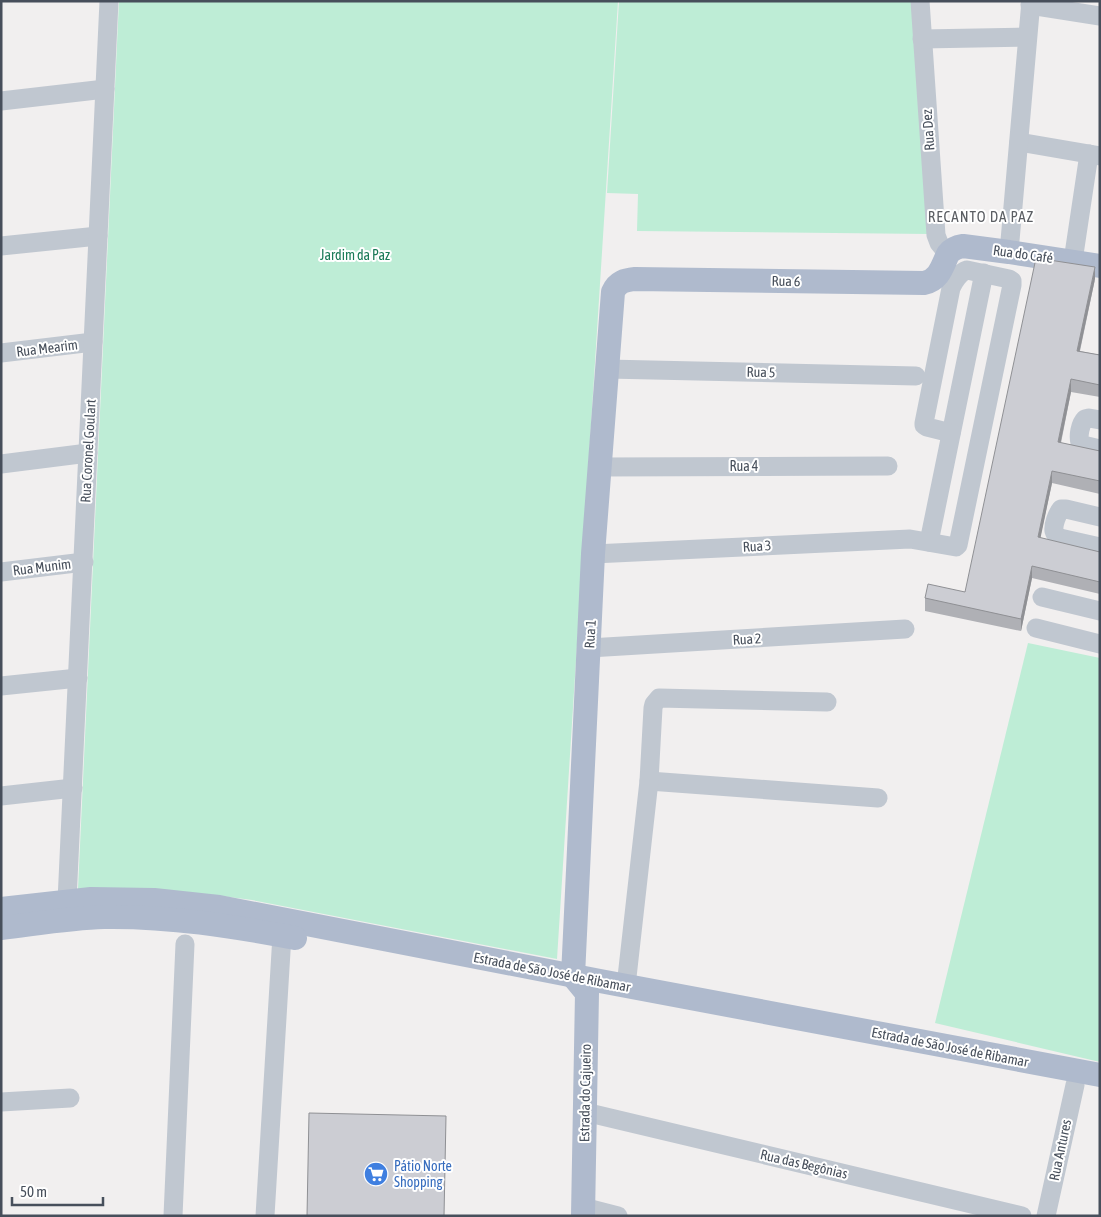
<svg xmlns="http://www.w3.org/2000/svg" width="1101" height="1217" font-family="'Asap Condensed',sans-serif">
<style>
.green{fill:#beedd6}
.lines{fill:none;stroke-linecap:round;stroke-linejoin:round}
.minor{stroke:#c0c7d0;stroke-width:19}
.major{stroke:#afbacd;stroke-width:24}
.wall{fill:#afb0b5}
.shaded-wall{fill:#8f9094}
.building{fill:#cccdd3;stroke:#8f9094}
.labels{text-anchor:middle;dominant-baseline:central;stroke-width:4;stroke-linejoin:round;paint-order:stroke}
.street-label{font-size:14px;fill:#474f5b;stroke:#fff}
.park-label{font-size:14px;fill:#1a7a57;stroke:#fff}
.shop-label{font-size:14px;fill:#366cbe;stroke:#fff;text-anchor:start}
.neighbourhood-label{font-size:15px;letter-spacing:1px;fill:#5b5e63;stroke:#fff}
</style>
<rect width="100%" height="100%" fill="#f1efef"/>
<!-- green -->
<g class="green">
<polygon points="119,1 618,1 557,959 252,900 206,894 159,891 78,889"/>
<polygon points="619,1 916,1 930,234 637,231 638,194 607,193"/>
<polygon points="1028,643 1100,658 1100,1062 935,1023"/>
</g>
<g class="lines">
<!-- minor -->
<g class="minor">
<polyline points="920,1 936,235 939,243 948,254"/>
<polyline points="1030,5 1100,16"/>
<polyline points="922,39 1027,37"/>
<polyline points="1,101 105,89"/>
<polyline points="1019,142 1100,156"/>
<polyline points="1,246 98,236"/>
<polyline points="1009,252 1031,1"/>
<polyline points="1073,261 1089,154"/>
<polyline points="1,353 93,342"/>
<polyline points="607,369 916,376"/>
<path d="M1100,420L1089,418L1085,419C1080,424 1078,436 1080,443L1083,445L1100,449"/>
<polyline points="1,464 88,453"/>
<polyline points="600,467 888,466"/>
<path d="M1100,517L1066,509H1061C1057,514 1053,525 1054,531C1055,535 1057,536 1060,538L1100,547"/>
<polyline points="929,542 984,273"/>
<path d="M593,554L910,539L956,547L958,545L1012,285V281L1009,279L967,270C960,272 954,281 951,288L924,423V425L927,427L951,433"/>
<polyline points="1,572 84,562"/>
<polyline points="1042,597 1100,611"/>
<polyline points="1036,628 1100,644"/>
<polyline points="589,648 905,629"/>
<polyline points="1,686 78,678"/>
<polyline points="649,781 878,798"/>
<polyline points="1,796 73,788"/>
<polyline points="67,901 109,1"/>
<polyline points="626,986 649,781 653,708 654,704 659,698 827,702"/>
<polyline points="1,1102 70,1098"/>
<polyline points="585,1112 1022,1216"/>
<polyline points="583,1207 618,1216"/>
<polyline points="173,1216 185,944"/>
<polyline points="265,1216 282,935"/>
<polyline points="1046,1216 1075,1085"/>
</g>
<!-- major -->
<g class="major">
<polyline points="1,909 91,899 154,900 219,907 600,981 1100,1075"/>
<path d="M1,928C35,924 70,918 104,917C169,916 232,926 295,938"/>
<path d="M573,976L593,554L613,292C617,282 625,280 635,279L924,283C939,280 942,267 948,254C952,249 956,247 963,246L1009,252L1100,266"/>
<polyline points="573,976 587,993 583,1216"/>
</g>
</g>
<!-- wall -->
<polygon class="wall" points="1095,279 1080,351 1100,355 1100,397 1071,392 1061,443 1100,451 1100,494 1052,483 1040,538 1100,552 1100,594 1032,578 1021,631 925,611 925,598 965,592"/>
<!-- shaded-wall -->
<g class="shaded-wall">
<polygon points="1095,267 1095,279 1077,363 1077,351"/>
<polygon points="1071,379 1071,392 1058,455 1058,442"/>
<polygon points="1052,471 1052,483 1038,550 1038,537"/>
<polygon points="1032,566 1032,578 1021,631 1021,619"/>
</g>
<!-- building -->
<g class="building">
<polygon points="1036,258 1095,267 1077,351 1100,355 1100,385 1071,379 1058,442 1100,451 1100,481 1052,471 1038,537 1100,552 1100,582 1032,566 1021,619 925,598 928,584 965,592"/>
<polygon points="309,1113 446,1116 444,1216 307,1216"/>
</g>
<!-- icons -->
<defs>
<g id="supermarket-disc" transform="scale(1.25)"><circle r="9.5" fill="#3f7fe0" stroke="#fff"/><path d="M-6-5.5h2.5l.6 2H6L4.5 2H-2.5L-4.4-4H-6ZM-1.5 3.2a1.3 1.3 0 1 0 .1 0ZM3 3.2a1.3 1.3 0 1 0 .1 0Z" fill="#fff"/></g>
</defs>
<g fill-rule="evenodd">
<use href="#supermarket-disc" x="376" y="1174"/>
</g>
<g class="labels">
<!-- street labels -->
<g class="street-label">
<text transform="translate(928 130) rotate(-94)">Rua Dez</text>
<text transform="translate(1023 254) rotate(8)">Rua do Café</text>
<text transform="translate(786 281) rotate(1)">Rua 6</text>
<text transform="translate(47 348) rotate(-7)">Rua Mearim</text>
<text transform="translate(761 372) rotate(1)">Rua 5</text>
<text transform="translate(88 451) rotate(-87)">Rua Coronel Goulart</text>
<text x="744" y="466">Rua 4</text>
<text transform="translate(757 546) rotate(-3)">Rua 3</text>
<text transform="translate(42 567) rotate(-7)">Rua Munim</text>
<text transform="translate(590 634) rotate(-87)">Rua 1</text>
<text transform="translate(747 639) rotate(-3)">Rua 2</text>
<text transform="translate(552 972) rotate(11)">Estrada de São José de Ribamar</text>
<text transform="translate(950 1047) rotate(11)">Estrada de São José de Ribamar</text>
<text transform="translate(585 1093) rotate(-89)">Estrada do Cajueiro</text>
<text transform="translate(1060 1150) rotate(-78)">Rua Antures</text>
<text transform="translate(804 1164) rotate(13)">Rua das Begônias</text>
</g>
<!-- park labels -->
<g class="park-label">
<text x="355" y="255">Jardim da Paz</text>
</g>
<!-- shop labels -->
<g class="shop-label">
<text x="394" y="1166">Pátio Norte<tspan x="394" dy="16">Shopping</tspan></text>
</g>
<!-- neighbourhood labels -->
<g class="neighbourhood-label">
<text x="981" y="216">RECANTO DA PAZ</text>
</g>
</g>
<!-- border -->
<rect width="1101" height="1217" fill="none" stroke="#474f5b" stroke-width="5"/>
<!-- scale -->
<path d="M12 1197v8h91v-8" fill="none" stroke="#474f5b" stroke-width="2.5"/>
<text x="20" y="1197" font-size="15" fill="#474f5b" stroke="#ffffff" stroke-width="4" paint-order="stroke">50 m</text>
</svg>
